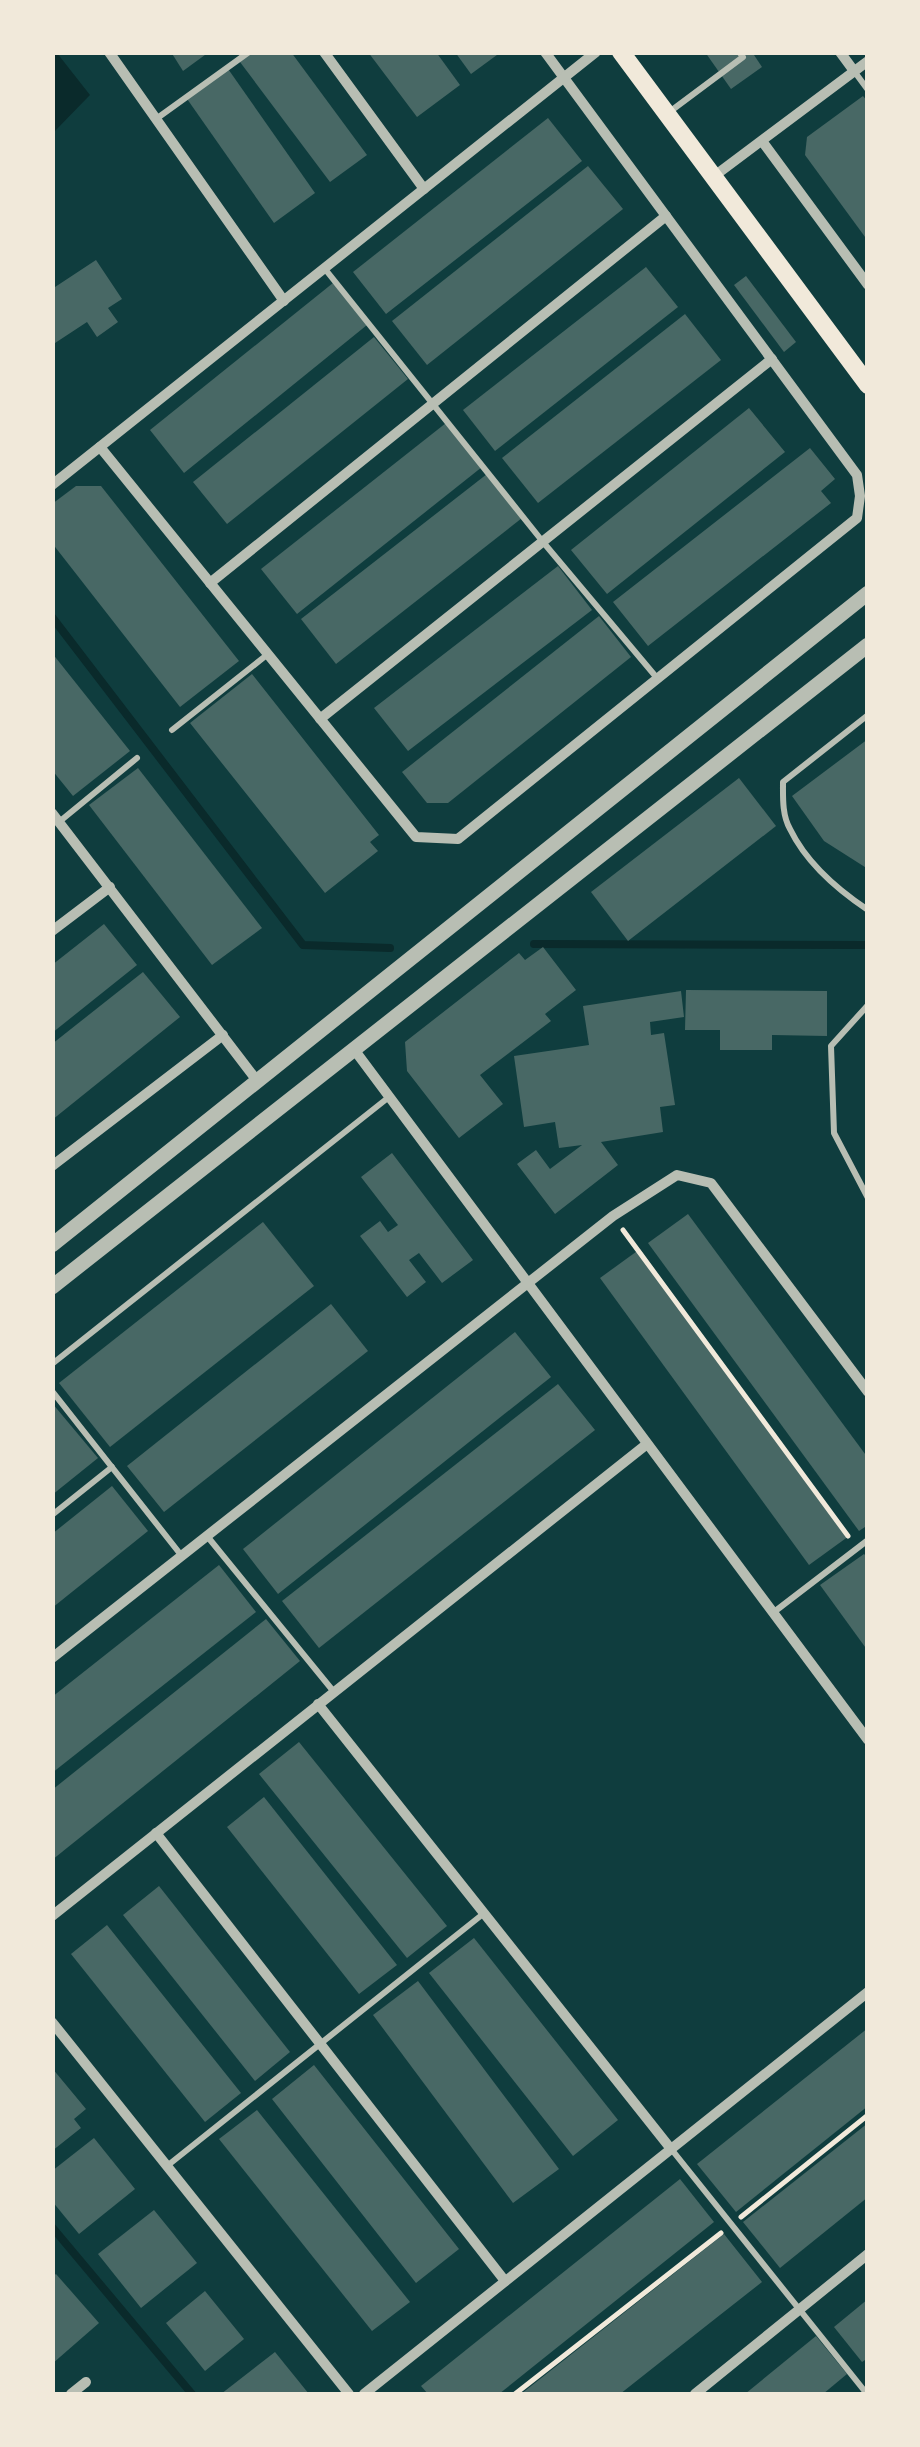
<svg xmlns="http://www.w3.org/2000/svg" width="920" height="2447" font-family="'Crimson Pro',serif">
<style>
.water{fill:#0a2a2b}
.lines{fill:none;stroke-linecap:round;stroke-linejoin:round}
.stream{stroke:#0a2a2b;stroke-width:8}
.building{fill:#486865}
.path{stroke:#f1e9da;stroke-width:5}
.service{stroke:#b8beb3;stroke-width:6}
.minor{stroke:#b8beb3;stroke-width:10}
.tertiary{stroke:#b8beb3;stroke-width:15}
.secondary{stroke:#f1e9da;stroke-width:18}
</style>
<rect width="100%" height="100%" fill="#0f3d3e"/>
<!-- water -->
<polygon class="water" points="53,52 57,53 90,95 53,133"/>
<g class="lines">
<!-- stream -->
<g class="stream">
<polyline points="52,617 303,945 390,948"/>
<polyline points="534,944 868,945"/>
<polyline points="52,2227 192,2394"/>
</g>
</g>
<!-- building -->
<g class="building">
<polygon points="171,52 209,52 183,71"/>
<polygon points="244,52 291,52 367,155 330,182 237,58"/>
<polygon points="368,52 436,52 460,85 417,117"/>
<polygon points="455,52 501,52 471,74"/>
<polygon points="705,52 752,52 762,67 731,89"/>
<polygon points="226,66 315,193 274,223 185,96"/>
<polygon points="863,96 868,102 868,241 805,155 807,137"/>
<polygon points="548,118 582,161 386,314 353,272"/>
<polygon points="588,166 623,209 427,365 392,321"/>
<polygon points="96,260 122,299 108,308 118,322 97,337 87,322 52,345 52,289"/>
<polygon points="646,267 678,307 495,451 463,410"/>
<polygon points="746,276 796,342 784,352 734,285"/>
<polygon points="333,283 367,325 184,473 150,430"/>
<polygon points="685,314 721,360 538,503 502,458"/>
<polygon points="374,337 408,379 227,524 193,482"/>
<polygon points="749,408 785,452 607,594 571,550"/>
<polygon points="446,423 482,467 297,614 261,569"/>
<polygon points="810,448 835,479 821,491 831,503 648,646 613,602"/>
<polygon points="487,474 522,518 336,664 301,619"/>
<polygon points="76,486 101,486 239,661 180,707 52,543 52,504"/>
<polygon points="558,566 592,610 408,751 374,708"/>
<polygon points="599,616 631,657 448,803 427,803 402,772"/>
<polygon points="52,653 130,751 73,796 52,770"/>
<polygon points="252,674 379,835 370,842 378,851 325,893 190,723"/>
<polygon points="868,739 868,869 824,841 792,796"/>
<polygon points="138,768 262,928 212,965 89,805"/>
<polygon points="739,778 776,826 628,941 591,892"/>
<polygon points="104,924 137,965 52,1033 52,965"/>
<polygon points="543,947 576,990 545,1014 551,1021 480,1075 503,1104 459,1138 407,1071 405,1042 519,953 525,960"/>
<polygon points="143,972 180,1017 52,1120 52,1044"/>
<polygon points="686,990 827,991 827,1036 772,1035 772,1050 720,1050 720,1030 685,1030"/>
<polygon points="681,991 684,1017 650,1022 651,1035 664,1033 675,1105 660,1107 663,1132 601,1142 618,1165 555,1214 517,1164 536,1150 550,1169 582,1145 559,1148 555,1122 524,1127 514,1056 589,1045 583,1006"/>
<polygon points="392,1153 473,1260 442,1283 419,1253 409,1260 426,1282 407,1297 360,1236 380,1221 388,1232 398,1225 361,1177"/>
<polygon points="688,1214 868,1458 868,1525 859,1531 648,1243"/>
<polygon points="263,1222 314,1286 110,1447 59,1383"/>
<polygon points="640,1249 849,1536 809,1565 600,1278"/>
<polygon points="331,1304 368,1351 164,1512 127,1466"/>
<polygon points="515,1332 551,1377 278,1594 243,1549"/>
<polygon points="558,1384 595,1430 319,1648 282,1601"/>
<polygon points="52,1403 98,1458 52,1495"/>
<polygon points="112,1486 148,1531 52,1608 52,1534"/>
<polygon points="864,1554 868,1558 868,1651 820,1585"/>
<polygon points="219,1565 256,1612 52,1773 52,1697"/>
<polygon points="266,1619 300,1661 52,1860 52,1790"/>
<polygon points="299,1742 447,1926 407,1958 259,1774"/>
<polygon points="264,1797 397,1965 359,1994 227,1827"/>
<polygon points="159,1886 290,2052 255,2081 123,1915"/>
<polygon points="107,1925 241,2093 205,2122 71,1954"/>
<polygon points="474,1938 618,2120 573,2156 429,1973"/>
<polygon points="418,1981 559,2169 513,2203 373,2015"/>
<polygon points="868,2028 868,2106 736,2212 697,2164"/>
<polygon points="314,2065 459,2249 416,2283 272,2099"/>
<polygon points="52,2068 86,2109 74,2119 81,2128 52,2151"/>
<polygon points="257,2110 410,2302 372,2331 219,2139"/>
<polygon points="868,2123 868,2197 780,2268 743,2222"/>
<polygon points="94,2138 135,2189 79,2234 52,2201 52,2171"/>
<polygon points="680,2179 714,2222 499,2394 428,2394 421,2386"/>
<polygon points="154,2210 197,2263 141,2308 98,2254"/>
<polygon points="724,2234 762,2282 706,2326 620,2394 521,2394"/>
<polygon points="56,2274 99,2323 52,2364 52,2277"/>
<polygon points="205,2291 244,2339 205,2371 166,2323"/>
<polygon points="868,2299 868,2358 862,2362 834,2327"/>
<polygon points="816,2336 847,2374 823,2394 745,2394"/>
<polygon points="275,2352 309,2394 221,2394"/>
</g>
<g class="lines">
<!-- path -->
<g class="path">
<polyline points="623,1230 848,1536"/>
<polyline points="741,2217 868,2115"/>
<polyline points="515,2394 721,2233"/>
</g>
<!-- service -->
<g class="service">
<polyline points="854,71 868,90"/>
<polyline points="668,113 743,57 739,52"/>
<polyline points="156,119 249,52"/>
<polyline points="325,269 543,542 657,678"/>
<path d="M868,715L783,782C783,797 782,815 790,829C806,862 838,890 868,910"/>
<polyline points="172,730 268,654"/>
<polyline points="59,822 137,758"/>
<polyline points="868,1005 831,1046 834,1133 868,1198"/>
<polyline points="52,1364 389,1097"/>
<polyline points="52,1391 181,1555"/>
<polyline points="52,1515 112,1467"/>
<polyline points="207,1536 334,1692"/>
<polyline points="774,1612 868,1540"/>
<polyline points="672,2150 867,2394"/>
<polyline points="167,2166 483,1914"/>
</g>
<!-- minor -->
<g class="minor">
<polyline points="109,52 284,301"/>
<polyline points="324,52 424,189"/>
<polyline points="840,52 854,71"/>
<polyline points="762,141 868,285"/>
<polyline points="713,177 868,61"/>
<polyline points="100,447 416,837 458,839 857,518 860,496 857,475 545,52"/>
<polyline points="52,485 596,52"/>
<polyline points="210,583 666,216"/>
<polyline points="320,719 772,359"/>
<polyline points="52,813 258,1082"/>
<polyline points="52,931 110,887"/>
<polyline points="353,1048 868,1740"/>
<polyline points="52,1166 223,1035"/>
<polyline points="52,1658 613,1216 677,1175 711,1183 868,1392"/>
<polyline points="318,1704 671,2149"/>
<polyline points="156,1833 505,2281"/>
<polyline points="52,1916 647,1444"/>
<polyline points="52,2022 349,2394"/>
<polyline points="71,2394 86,2382"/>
<polyline points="364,2394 868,1992"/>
<polyline points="695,2394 868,2254"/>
</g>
<!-- tertiary -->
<g class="tertiary">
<polyline points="52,1245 868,593"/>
<polyline points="52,1287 868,645"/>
</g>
<!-- secondary -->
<polyline class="secondary" points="621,52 868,385"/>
</g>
<!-- border -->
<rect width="920" height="2447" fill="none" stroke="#f1e9da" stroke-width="110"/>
</svg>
